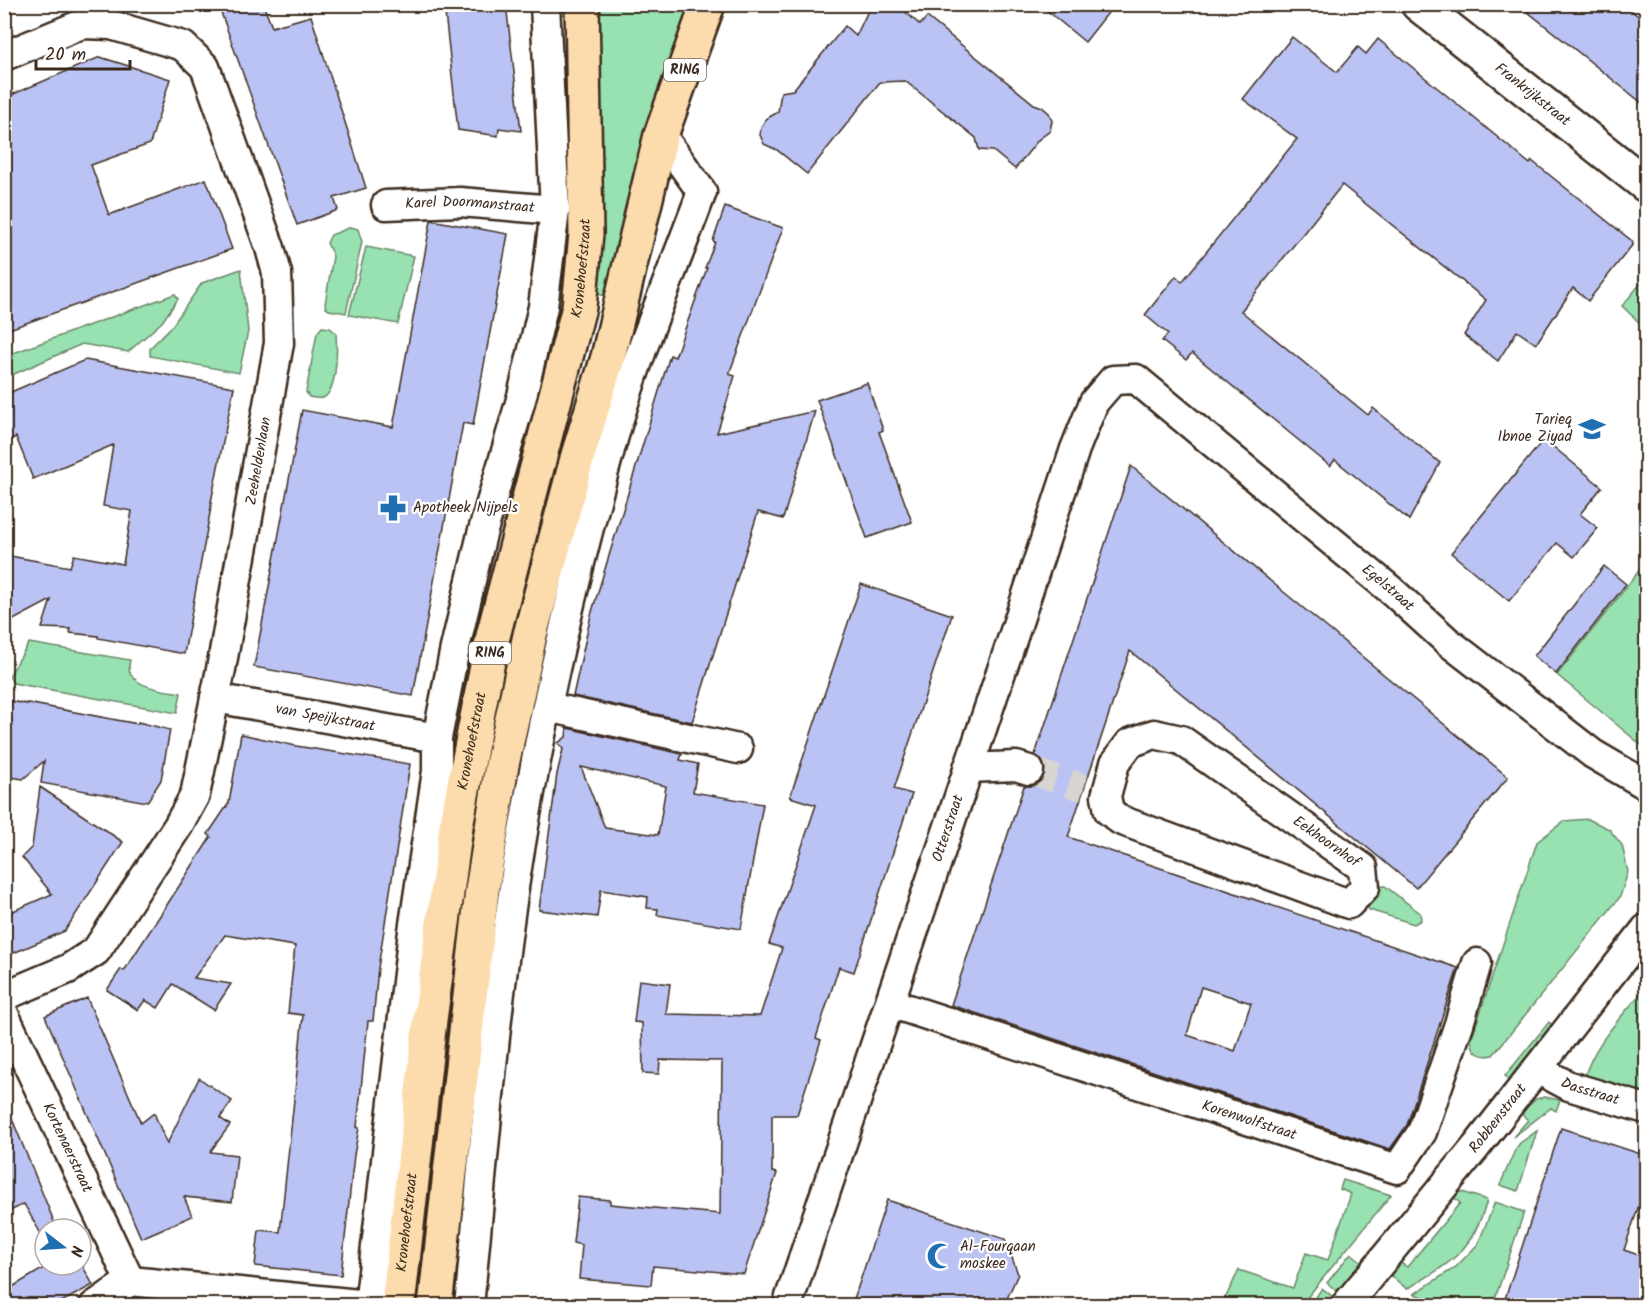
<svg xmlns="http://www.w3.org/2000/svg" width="1651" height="1310" font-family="Kalam,sans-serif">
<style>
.green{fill:#98e1b0;stroke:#6a8667;stroke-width:1.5}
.building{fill:#bbc3f4;stroke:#3b2a1e;stroke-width:1.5;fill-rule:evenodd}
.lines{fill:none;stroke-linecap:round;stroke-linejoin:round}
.minor-tunnel{stroke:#d8d4d2;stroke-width:28;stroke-dasharray:28 14;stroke-linecap:butt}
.minor-casing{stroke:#3b2a1e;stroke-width:33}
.tertiary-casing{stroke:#3b2a1e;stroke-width:38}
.primary-casing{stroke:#3b2a1e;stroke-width:38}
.minor{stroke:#fff;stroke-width:28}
.tertiary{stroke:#fff;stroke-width:33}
.primary{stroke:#fcdcac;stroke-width:33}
.labels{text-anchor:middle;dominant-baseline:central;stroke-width:4.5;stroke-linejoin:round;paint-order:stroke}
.shield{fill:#fff;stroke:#766a62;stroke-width:1.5}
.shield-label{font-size:14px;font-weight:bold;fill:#3b2a1e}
.street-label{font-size:15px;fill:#3b2a1e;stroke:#fff}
.poi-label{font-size:15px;fill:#3b2a1e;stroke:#fff;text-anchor:start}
</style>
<rect width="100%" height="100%" fill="#fff"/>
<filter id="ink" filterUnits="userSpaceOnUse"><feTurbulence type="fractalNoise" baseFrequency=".0167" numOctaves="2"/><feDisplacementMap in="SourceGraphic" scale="12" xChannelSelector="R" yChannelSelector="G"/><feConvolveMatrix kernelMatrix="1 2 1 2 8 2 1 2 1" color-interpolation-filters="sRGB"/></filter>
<g filter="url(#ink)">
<!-- green -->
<g class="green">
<polygon points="597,5 690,5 652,110 608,296 596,294 603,215"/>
<polygon points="351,227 358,229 362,242 346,313 329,310 326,308 325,304 333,256 327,243 331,235"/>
<polygon points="366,247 414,256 398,324 349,315"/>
<polygon points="241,269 248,331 239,373 150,356 150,348 172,326 202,283"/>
<polygon points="1646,277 1646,329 1622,306"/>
<polygon points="175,294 178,299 162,322 128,352 82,344 5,378 5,356"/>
<path d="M322,327L330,328L336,333C337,347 338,391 323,398C319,399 314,398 309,397L306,392L317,333Z"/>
<polygon points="1646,562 1646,749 1557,675"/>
<path d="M29,643L130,660C122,687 163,690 181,693L177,713L13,683L9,676Z"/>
<path d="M1588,819L1609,829L1622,845L1628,872L1620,897L1493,1055C1480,1058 1473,1053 1471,1040L1537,842L1564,821Z"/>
<polygon points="1385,886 1420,913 1421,920 1414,924 1369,910 1367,903 1377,887"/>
<path d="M1646,987V1099L1584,1079C1594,1042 1623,1016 1646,987Z"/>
<polygon points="1549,1022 1554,1027 1510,1081 1505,1076"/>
<polygon points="1545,1097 1560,1100 1556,1111 1551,1108 1513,1137 1528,1120 1520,1113 1536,1099"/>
<polygon points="1537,1131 1518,1191 1500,1185 1515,1150 1520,1143"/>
<polygon points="1343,1180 1391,1195 1301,1305 1222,1305 1239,1270 1293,1288 1306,1253 1328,1260 1351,1194 1340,1189"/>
<path d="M1456,1190L1487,1200C1473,1251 1451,1263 1407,1289L1389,1274L1398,1261L1407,1267L1460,1203L1452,1196Z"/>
<polygon points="1495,1202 1524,1212 1493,1305 1450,1305 1414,1294 1456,1267 1478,1244"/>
<polygon points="1351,1253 1362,1262 1338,1292 1327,1283"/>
<polygon points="1322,1288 1333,1297 1327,1305 1314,1305 1317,1302 1314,1300"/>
</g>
<!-- building -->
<g class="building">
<polygon points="218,4 263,4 272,27 311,16 366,188 334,198 338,210 297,225"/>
<polygon points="444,4 506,4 521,131 499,128 498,136 458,130"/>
<polygon points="874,4 897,4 920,25 927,17 1034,104 1042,107 1049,113 1052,121 1050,131 1039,139 1015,169 993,151 979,150 976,138 905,81 880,82 807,174 777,150 764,144 760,135 761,127 766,119 778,112 781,92 793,90 845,26 856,36 868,11"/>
<polygon points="1039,4 1115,4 1085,42"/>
<polygon points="1518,4 1623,4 1647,23 1647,107"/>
<polygon points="1292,37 1337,72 1358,47 1366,54 1378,39 1530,164 1532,161 1632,241 1633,244 1588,301 1573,288 1536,344 1517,331 1498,361 1464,335 1486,300 1342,185 1241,311 1368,415 1373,408 1440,463 1409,520 1335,460 1330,466 1192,353 1186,360 1162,341 1168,334 1145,315 1176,276 1182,282 1297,139 1243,99"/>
<polygon points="100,57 170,79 150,144 91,165 109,215 206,179 232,249 4,331 4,98"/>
<polygon points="725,207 783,228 729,374 735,376 717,433 815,411 783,519 758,512 692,722 573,696 591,615 670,355 675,357 707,268 705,268 715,242 713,241"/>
<polygon points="431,220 508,234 473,425 463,423 413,696 254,667 302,410 393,427"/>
<polygon points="85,360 234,387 211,502 212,502 184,654 98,638 98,636 70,633 71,629 42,628 51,600 4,625 4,555 70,567 74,555 123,564 132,511 103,506 113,445 33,479 16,437 4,442 4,395"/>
<polygon points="867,383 883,430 879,432 912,522 867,538 817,400"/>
<polygon points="1544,439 1602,487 1580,514 1598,528 1574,557 1557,543 1509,601 1451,553"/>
<path d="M1131,466L1508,777L1416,888L1130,651L1068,837L1458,968L1407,1125L1390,1149L951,1005L1024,786H1033L1040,782L1045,775V766L1041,759L1035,755ZM1201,987L1251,1003L1235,1051L1187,1035Z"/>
<polygon points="1604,566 1626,584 1556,674 1534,656"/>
<polygon points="861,584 952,615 894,789 912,794 854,972 839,967 816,1038 821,1040 797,1115 772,1115 772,1172 777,1173 744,1274 653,1266 651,1285 579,1279 582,1245 573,1243 578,1197 610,1200 610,1204 720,1214 722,1061 660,1060 659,1074 643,1073 642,1023 634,1022 639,980 670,984 666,1014 760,1016 782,948 769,944 816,805 790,797"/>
<polygon points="4,700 27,704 27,703 138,724 138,722 170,730 161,780 147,802 41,783 44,761 23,779 4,776"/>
<path d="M567,728L682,754L680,760L698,764L693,792L763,804L741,929L657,915L658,909L647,908L648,897L601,890L597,917L539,910L557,774L563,749L558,743L566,737ZM581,767L666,786L658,835L605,828Z"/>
<polygon points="241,734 296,746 410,764 378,968 373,1021 368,1021 357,1127 359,1128 354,1155 341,1275 255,1266 259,1230 280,1232 303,1015 288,1013 295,946 225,935 194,978 231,984 214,1010 173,984 158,1008 145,1000 138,1010 107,990 121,969 124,971 211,837 208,834 229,803"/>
<polygon points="40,787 123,842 65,931 4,957 4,915 52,894 22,857 32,847"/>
<polygon points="87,998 141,1123 154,1113 167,1144 199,1078 232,1101 220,1118 230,1125 210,1152 237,1155 232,1202 184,1197 192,1216 141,1238 45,1016"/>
<polygon points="4,1099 57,1229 45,1229 45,1241 24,1204 4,1214"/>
<polygon points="1561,1128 1647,1156 1647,1197 1642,1196 1624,1250 1647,1258 1647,1305 1503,1305"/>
<polygon points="887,1200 1005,1239 1018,1274 1004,1305 852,1305"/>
<polygon points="81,1263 93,1285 56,1305 4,1305 4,1292 49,1265 81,1265"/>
</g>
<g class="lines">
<!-- minor-tunnel -->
<polyline class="minor-tunnel" points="1029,770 1084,788"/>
<!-- minor casing -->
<g class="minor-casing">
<g id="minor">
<polyline points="4,56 82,24 111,25 183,46 205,67 270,248 277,273 279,343 221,669 195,795 178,826 96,951 68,969 4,996"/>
<path id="s1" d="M386,205L460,202L555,210"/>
<path id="s2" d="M215,698L437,738"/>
<polyline points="548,707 738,749"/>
<polygon points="1154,734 1181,740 1363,868 1365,887 1349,904 1120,820 1109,811 1106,796 1115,763 1130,743"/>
<polyline points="968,768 1016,766 1029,770"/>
<path id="s3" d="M890,1003L1397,1169L1422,1132L1459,1024L1477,963"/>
<path id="s4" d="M4,1014L130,1281"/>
<path id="s5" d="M1537,1069L1569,1086L1646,1109"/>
<polyline points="94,1306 130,1281 369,1305"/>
<polyline points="369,1306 413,931 437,771 437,738 455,648 482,534 522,396 543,307 555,210 545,4"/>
<path d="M469,1306C485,1146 496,985 524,826C546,699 576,571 611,446C635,359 671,276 702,192L661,135"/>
<path id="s6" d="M787,1306L1018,622L1075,449L1094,402L1113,380L1136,379L1392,591L1447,641L1593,754L1646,785"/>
<path id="s7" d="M1345,1306L1476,1147L1646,929"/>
</g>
</g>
<!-- tertiary casing -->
<g class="tertiary-casing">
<g id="tertiary">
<path id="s8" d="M1418,4L1646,185"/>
</g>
</g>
<!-- primary casing -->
<g class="primary-casing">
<g id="primary">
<path id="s9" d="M398,1306L430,1020L456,826L471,748L493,636L579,307L586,234L582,4"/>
<polyline points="435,1306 482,890 502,765 530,635 578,455 608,357 661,135 708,4"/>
</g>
</g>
<!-- minor -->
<use href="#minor" class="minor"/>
<!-- tertiary -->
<use href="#tertiary" class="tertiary"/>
<!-- primary -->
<use href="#primary" class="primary"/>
</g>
</g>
<!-- icons -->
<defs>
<g id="school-bare" transform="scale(2.07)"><path d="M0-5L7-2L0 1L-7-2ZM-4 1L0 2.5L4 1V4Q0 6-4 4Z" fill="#1f6fb2" stroke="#fff" stroke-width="2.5" paint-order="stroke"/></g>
<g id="pharmacy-bare" transform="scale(2.07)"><path d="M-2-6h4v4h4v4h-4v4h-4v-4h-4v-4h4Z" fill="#1f6fb2" stroke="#fff" stroke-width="2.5" paint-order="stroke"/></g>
<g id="mosque-bare" transform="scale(2.07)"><path d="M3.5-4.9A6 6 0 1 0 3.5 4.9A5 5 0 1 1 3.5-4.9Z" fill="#1f6fb2" stroke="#fff" stroke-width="2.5" paint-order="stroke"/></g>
</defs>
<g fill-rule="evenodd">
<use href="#school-bare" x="1592" y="429"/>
<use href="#pharmacy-bare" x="393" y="508"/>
<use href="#mosque-bare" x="940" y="1256"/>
</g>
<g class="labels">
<!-- shield labels -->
<g class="shield">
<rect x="664" y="59" width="42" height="22" rx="4.5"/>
<rect x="469" y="642" width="42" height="22" rx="4.5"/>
</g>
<g class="shield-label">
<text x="685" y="70">RING</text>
<text x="490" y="653">RING</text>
</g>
<!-- street labels -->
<g class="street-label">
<text stroke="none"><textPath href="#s8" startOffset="146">Frankrijkstraat</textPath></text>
<text stroke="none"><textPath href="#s1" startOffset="84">Karel Doormanstraat</textPath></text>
<text stroke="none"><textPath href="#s9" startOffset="1056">Kronehoefstraat</textPath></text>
<text transform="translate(259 461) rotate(-80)">Zeeheldenlaan</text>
<text stroke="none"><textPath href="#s6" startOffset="1334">Egelstraat</textPath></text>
<text stroke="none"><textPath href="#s2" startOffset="112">van Speijkstraat</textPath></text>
<text stroke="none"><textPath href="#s9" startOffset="570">Kronehoefstraat</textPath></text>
<text stroke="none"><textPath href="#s6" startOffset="504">Otterstraat</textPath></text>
<text transform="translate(1326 842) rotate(35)">Eekhoornhof</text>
<text stroke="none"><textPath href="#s5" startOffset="58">Dasstraat</textPath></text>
<text stroke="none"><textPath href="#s7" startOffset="242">Robbenstraat</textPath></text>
<text stroke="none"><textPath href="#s3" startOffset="378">Korenwolfstraat</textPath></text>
<text stroke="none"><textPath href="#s4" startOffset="148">Kortenaerstraat</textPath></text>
<text stroke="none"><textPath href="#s9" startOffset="84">Kronehoefstraat</textPath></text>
</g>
<!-- poi labels -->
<g class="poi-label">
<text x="1572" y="420" text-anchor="end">Tarieq<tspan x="1572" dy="17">Ibnoe Ziyad</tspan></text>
<text x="413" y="508">Apotheek Nijpels</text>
<text x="960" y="1247">Al-Fourqaan<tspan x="960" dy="17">moskee</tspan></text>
</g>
</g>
<!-- margin -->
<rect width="1651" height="1310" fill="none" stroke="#fff" stroke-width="24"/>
<rect x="12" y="12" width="1627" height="1286" fill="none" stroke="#3b2a1e" stroke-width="2" filter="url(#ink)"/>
<!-- north arrow -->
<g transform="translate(63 1247) rotate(107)"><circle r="28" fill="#ffffff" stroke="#b1aaa5" stroke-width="1.5"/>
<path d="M0-4.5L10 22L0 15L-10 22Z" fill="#1f6fb2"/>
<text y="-9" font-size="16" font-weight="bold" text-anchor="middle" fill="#3b2a1e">N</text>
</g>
<!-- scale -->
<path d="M36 60v9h94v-9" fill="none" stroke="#3b2a1e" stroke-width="3"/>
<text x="45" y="60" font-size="18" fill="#3b2a1e" stroke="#ffffff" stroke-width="4.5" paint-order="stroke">20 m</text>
</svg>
